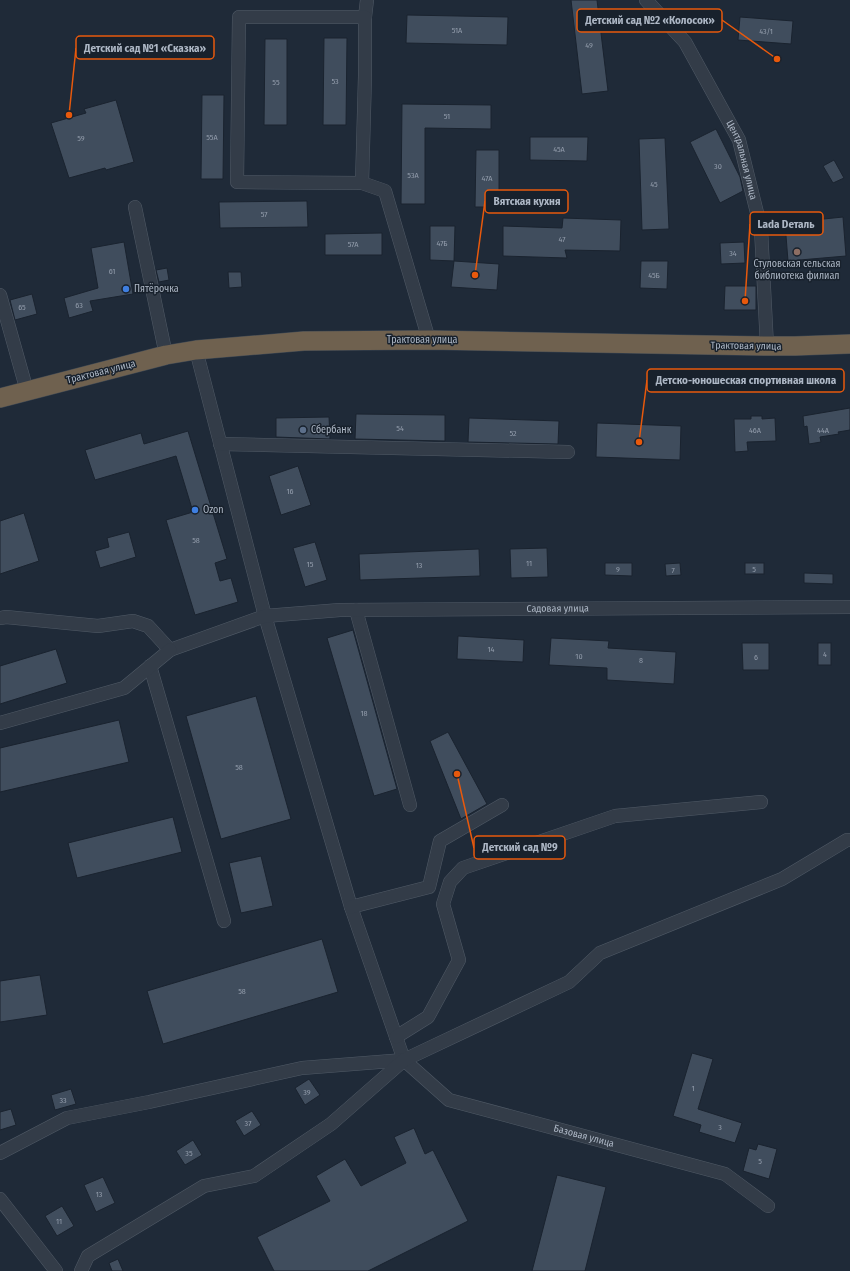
<svg xmlns="http://www.w3.org/2000/svg" width="850" height="1271" font-family="'Fira Sans Condensed',sans-serif">
<style>
.building{fill:#404d5d;stroke:#1a232f}
.lines{fill:none;stroke-linecap:round;stroke-linejoin:round}
.minor-casing{stroke:#505a66;stroke-width:14}
.highway-casing{stroke:#3d4753;stroke-width:20}
.minor{stroke:#333c48;stroke-width:13}
.highway{stroke:#6f614f;stroke-width:19}
.education-dot{fill:#8d6e63;stroke:#18212c;stroke-width:1.5}
.shop-dot{fill:#3f7fe0;stroke:#18212c;stroke-width:1.5}
.service-dot{fill:#5c6f8a;stroke:#18212c;stroke-width:1.5}
.labels{text-anchor:middle;dominant-baseline:central;stroke-width:3;stroke-linejoin:round;paint-order:stroke}
.number-label{font-size:8px;fill:#929cab}
.street-label{font-size:10px;fill:#adb7c5;stroke:#18212c}
.poi-label{font-size:10px;fill:#adb7c5;stroke:#18212c;text-anchor:start}
.leader{fill:none;stroke:#e8590c;stroke-width:1.5}
.callout-dot{fill:#e8590c;stroke:#18212c;stroke-width:1.5}
.callout{fill:#18212c;stroke:#e8590c;stroke-width:1.5}
.callout-label{font-size:11px;text-anchor:middle;font-weight:bold;fill:#adb7c5}
</style>
<rect width="100%" height="100%" fill="#1f2a38"/>
<!-- building -->
<g class="building">
<polygon points="571,0 597,0 608,91 582,94"/>
<polygon points="407,15 508,17 507,45 406,43"/>
<polygon points="740,17 793,21 791,44 738,40"/>
<polygon points="324,38 347,38 346,125 323,125"/>
<polygon points="265,39 287,39 287,125 264,125"/>
<polygon points="202,95 224,95 223,179 201,179"/>
<polygon points="116,100 134,162 106,170 105,168 69,178 51,123 86,113 84,109"/>
<polygon points="402,104 491,105 491,129 425,128 425,204 401,204"/>
<polygon points="716,129 740,177 743,191 720,203 690,142"/>
<polygon points="530,137 588,137 587,161 530,160"/>
<polygon points="665,138 669,229 642,230 639,139"/>
<polygon points="476,150 499,150 499,207 475,207"/>
<polygon points="834,160 844,178 833,183 823,166"/>
<polygon points="307,201 308,227 220,228 219,202"/>
<polygon points="843,217 846,256 788,261 785,223"/>
<polygon points="563,218 621,220 620,251 565,250 567,258 503,256 503,226 562,228"/>
<polygon points="430,226 455,226 454,261 430,260"/>
<polygon points="382,233 382,255 325,255 325,234"/>
<polygon points="124,242 133,294 90,301 93,311 69,318 64,298 98,288 91,248"/>
<polygon points="744,242 745,263 721,264 720,243"/>
<polygon points="454,261 499,264 497,290 451,287"/>
<polygon points="641,261 668,261 667,289 640,288"/>
<polygon points="167,268 169,280 159,282 156,270"/>
<polygon points="228,272 241,272 242,287 229,288"/>
<polygon points="725,286 756,286 756,310 724,310"/>
<polygon points="32,294 37,314 15,320 10,300"/>
<polygon points="850,408 850,430 838,432 839,434 820,437 821,442 809,444 807,426 804,427 803,416"/>
<polygon points="356,414 445,415 445,441 355,439"/>
<polygon points="751,416 762,416 762,419 775,418 776,441 747,442 748,451 735,452 734,419 751,419"/>
<polygon points="329,417 330,439 276,437 276,418"/>
<polygon points="469,418 559,421 558,444 468,442"/>
<polygon points="597,423 681,426 680,460 596,457"/>
<polygon points="188,431 227,559 215,563 220,581 231,578 238,602 195,615 166,520 193,512 176,456 95,480 85,450 141,433 144,444"/>
<polygon points="298,466 311,505 281,515 269,476"/>
<polygon points="24,513 39,561 0,574 0,521"/>
<polygon points="129,532 136,557 100,568 95,551 109,547 107,538"/>
<polygon points="315,542 327,580 305,587 293,548"/>
<polygon points="547,548 548,577 511,578 510,549"/>
<polygon points="479,549 480,576 360,580 359,554"/>
<polygon points="605,563 632,563 632,576 605,575"/>
<polygon points="680,563 681,575 666,576 665,564"/>
<rect x="745" y="563" width="19" height="11"/>
<polygon points="804,573 833,574 833,584 804,583"/>
<polygon points="353,630 397,789 374,796 327,638"/>
<polygon points="458,636 524,640 523,662 457,659"/>
<polygon points="551,638 609,641 608,648 676,652 674,684 607,680 607,668 549,665"/>
<polygon points="742,643 769,643 769,670 743,670"/>
<rect x="818" y="643" width="13" height="22"/>
<polygon points="56,649 67,683 0,704 0,666"/>
<polygon points="256,696 291,819 221,839 186,716"/>
<polygon points="119,720 129,762 0,792 0,748"/>
<polygon points="448,732 487,804 461,819 430,741"/>
<polygon points="173,817 182,852 77,878 68,843"/>
<polygon points="261,856 273,906 241,913 229,863"/>
<polygon points="322,939 338,992 163,1044 147,991"/>
<polygon points="40,975 47,1015 0,1022 0,981"/>
<polygon points="692,1053 713,1059 698,1109 742,1123 735,1143 699,1132 701,1125 673,1116"/>
<polygon points="309,1079 320,1095 305,1105 295,1088"/>
<polygon points="71,1089 76,1104 55,1110 51,1095"/>
<polygon points="11,1109 16,1125 0,1130 0,1112"/>
<polygon points="252,1111 261,1125 244,1136 235,1121"/>
<polygon points="414,1128 425,1154 433,1150 468,1221 368,1271 274,1271 257,1237 330,1201 316,1176 345,1159 361,1186 406,1163 394,1137"/>
<polygon points="193,1140 202,1155 185,1165 176,1151"/>
<polygon points="758,1144 777,1149 769,1179 743,1171 749,1148 756,1150"/>
<polygon points="557,1175 606,1187 585,1271 532,1271"/>
<polygon points="103,1177 115,1203 96,1212 84,1185"/>
<polygon points="62,1206 74,1226 57,1236 45,1216"/>
<polygon points="118,1259 123,1271 112,1271 109,1263"/>
</g>
<g class="lines">
<!-- minor casing -->
<g class="minor-casing">
<g id="minor">
<path id="s1" d="M646,0L685,42L739,140L761,229L767,346"/>
<polyline points="365,17 367,0"/>
<polyline points="362,183 365,76 365,17 239,17 237,182 362,183 385,191 429,340"/>
<polyline points="135,207 166,355"/>
<polyline points="0,295 27,391"/>
<path id="s2" d="M196,350L265,616L351,907L404,1060L449,1100L725,1174L768,1206"/>
<polyline points="220,444 568,452"/>
<polyline points="356,610 410,805"/>
<path id="s3" d="M0,618L6,617L98,626L133,621L148,626L170,650L265,616L340,610L850,607"/>
<polyline points="150,666 224,921"/>
<polyline points="0,723 124,688 170,650"/>
<polyline points="351,907 429,887 440,841 502,805"/>
<polyline points="396,1037 428,1017 459,960 443,904 450,882 463,868 615,816 761,802"/>
<polyline points="0,1153 67,1118 149,1102 302,1068 404,1060"/>
<polyline points="0,1199 56,1271"/>
<polyline points="81,1271 88,1256 204,1186 254,1176 331,1124 404,1060 569,982 600,953 782,879 847,840 850,840"/>
</g>
</g>
<!-- highway casing -->
<g class="highway-casing">
<polyline id="highway" points="0,398 166,355 196,350 304,341 429,340 767,346 795,346 850,344"/>
</g>
<!-- minor -->
<use href="#minor" class="minor"/>
<!-- highway -->
<use href="#highway" class="highway"/>
</g>
<!-- markers -->
<circle class="education-dot" cx="797" cy="252" r="4"/>
<g class="shop-dot">
<circle cx="126" cy="289" r="4"/>
<circle cx="195" cy="510" r="4"/>
</g>
<circle class="service-dot" cx="303" cy="430" r="4"/>
<g class="labels">
<!-- number labels -->
<g class="number-label">
<text x="457" y="30">51А</text>
<text x="766" y="31">43/1</text>
<text x="589" y="45">49</text>
<text x="335" y="81">53</text>
<text x="276" y="82">55</text>
<text x="447" y="116">51</text>
<text x="212" y="137">55А</text>
<text x="81" y="138">59</text>
<text x="559" y="149">45А</text>
<text x="718" y="166">30</text>
<text x="413" y="175">53А</text>
<text x="487" y="178">47А</text>
<text x="654" y="184">45</text>
<text x="264" y="214">57</text>
<text x="562" y="239">47</text>
<text x="442" y="243">47Б</text>
<text x="353" y="244">57А</text>
<text x="733" y="253">34</text>
<text x="112" y="271">61</text>
<text x="654" y="275">45Б</text>
<text x="79" y="305">63</text>
<text x="22" y="307">65</text>
<text x="400" y="428">54</text>
<text x="755" y="430">46А</text>
<text x="823" y="430">44А</text>
<text x="513" y="433">52</text>
<text x="290" y="491">16</text>
<text x="196" y="540">58</text>
<text x="529" y="563">11</text>
<text x="310" y="564">15</text>
<text x="419" y="565">13</text>
<text x="618" y="569">9</text>
<text x="754" y="569">5</text>
<text x="673" y="570">7</text>
<text x="491" y="649">14</text>
<text x="825" y="654">4</text>
<text x="579" y="656">10</text>
<text x="756" y="657">6</text>
<text x="641" y="660">8</text>
<text x="364" y="713">18</text>
<text x="239" y="767">58</text>
<text x="242" y="991">58</text>
<text x="693" y="1088">1</text>
<text x="307" y="1092">39</text>
<text x="63" y="1100">33</text>
<text x="248" y="1123">37</text>
<text x="720" y="1127">3</text>
<text x="189" y="1153">35</text>
<text x="760" y="1161">5</text>
<text x="99" y="1194">13</text>
<text x="59" y="1221">11</text>
</g>
<!-- street labels -->
<g class="street-label">
<text stroke="none"><textPath href="#s1" startOffset="189">Центральная улица</textPath></text>
<text x="422" y="340">Трактовая улица</text>
<text transform="translate(746 346) rotate(1)">Трактовая улица</text>
<text transform="translate(101 372) rotate(-14)">Трактовая улица</text>
<text stroke="none"><textPath href="#s3" startOffset="576">Садовая улица</textPath></text>
<text stroke="none"><textPath href="#s2" startOffset="940">Базовая улица</textPath></text>
</g>
<!-- poi labels -->
<g class="poi-label">
<text x="797" y="264" text-anchor="middle">Стуловская сельская<tspan x="797" dy="12">библиотека филиал</tspan></text>
<text x="134" y="289">Пятёрочка</text>
<text x="311" y="430">Сбербанк</text>
<text x="203" y="510">Ozon</text>
</g>
</g>
<!-- callouts -->
<path class="leader" d="M777 59L722 20M69 115L76 48M475 275L485 201M745 301L750 224M639 442L647 380M457 774L474 848"/>
<g class="callout-dot">
<circle cx="777" cy="59" r="4"/>
<circle cx="69" cy="115" r="4"/>
<circle cx="475" cy="275" r="4"/>
<circle cx="745" cy="301" r="4"/>
<circle cx="639" cy="442" r="4"/>
<circle cx="457" cy="774" r="4"/>
</g>
<g class="callout">
<rect x="577" y="9" width="145" height="23" rx="4"/>
<rect x="76" y="36" width="138" height="23" rx="4"/>
<rect x="485" y="190" width="83" height="23" rx="4"/>
<rect x="750" y="212" width="73" height="23" rx="4"/>
<rect x="647" y="369" width="197" height="23" rx="4"/>
<rect x="474" y="836" width="91" height="23" rx="4"/>
</g>
<g class="callout-label">
<text x="650" y="24">Детский сад №2 «Колосок»</text>
<text x="145" y="52">Детский сад №1 «Сказка»</text>
<text x="527" y="205">Вятская кухня</text>
<text x="786" y="228">Lada Dеталь</text>
<text x="746" y="384">Детско-юношеская спортивная школа</text>
<text x="520" y="851">Детский сад №9</text>
</g>
</svg>
